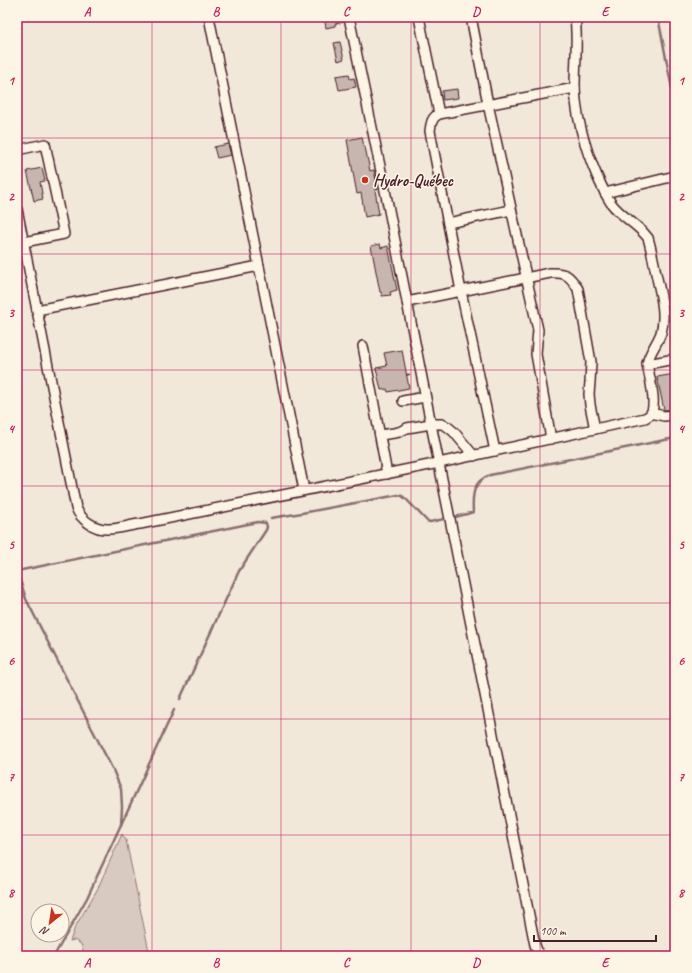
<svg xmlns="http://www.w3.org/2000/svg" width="692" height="973" font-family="Caveat,sans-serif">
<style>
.green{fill:#d8cac0;stroke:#917476}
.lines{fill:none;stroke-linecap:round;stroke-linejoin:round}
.stream{stroke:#8b6d6f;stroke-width:2.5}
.building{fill:#c7b6af;stroke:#4a1f2b}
.minor-casing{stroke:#4a1f2b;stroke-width:12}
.path{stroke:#4a1f2b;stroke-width:1.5;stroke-dasharray:4 3;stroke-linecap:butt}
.minor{stroke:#fcf5e5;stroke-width:9}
.grid{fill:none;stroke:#c2185b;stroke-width:1;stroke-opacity:0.55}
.poi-dot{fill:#c8321e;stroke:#fcf5e5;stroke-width:1.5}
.labels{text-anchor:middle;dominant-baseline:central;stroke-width:3;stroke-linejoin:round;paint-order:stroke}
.poi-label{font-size:17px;font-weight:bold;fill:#4a1f2b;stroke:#fcf5e5;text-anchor:start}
.neatline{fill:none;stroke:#c2185b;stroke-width:1.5}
.grid-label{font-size:13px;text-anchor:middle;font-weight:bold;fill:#c2185b}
</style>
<rect width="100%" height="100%" fill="#f1e8da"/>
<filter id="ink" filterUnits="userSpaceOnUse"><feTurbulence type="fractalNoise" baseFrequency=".025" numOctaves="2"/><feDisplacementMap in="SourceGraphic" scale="8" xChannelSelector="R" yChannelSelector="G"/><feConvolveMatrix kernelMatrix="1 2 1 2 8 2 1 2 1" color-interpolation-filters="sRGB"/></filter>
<g filter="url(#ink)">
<!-- green -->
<polygon class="green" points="122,834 126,840 128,850 150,956 85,956 81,944 74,940 70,941 75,927 97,890"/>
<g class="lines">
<!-- stream -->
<g class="stream">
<polyline points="658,17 675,104"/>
<path d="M455,517L467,514L473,512C472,495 473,481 490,475L675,438"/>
<polyline points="271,518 302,513 398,495 402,496 406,499 427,521 430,522 444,519"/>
<polyline points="17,571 258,522 266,523 267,527 266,530 239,571 180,699"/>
<polyline points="17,571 26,599 113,770 121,789 122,807 121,825"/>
<polyline points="54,956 87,898 174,710"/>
</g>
</g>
<!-- building -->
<g class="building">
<polygon points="324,17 343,17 344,22 335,24 335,26 326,28"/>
<polygon points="340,42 344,59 338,61 334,43"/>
<polygon points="349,74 350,79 354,78 356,87 339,90 336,76"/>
<polygon points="457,89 458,98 443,100 442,91"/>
<polygon points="362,137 364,147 365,147 370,171 374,170 378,190 375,190 379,214 365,217 361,193 357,194 347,140"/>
<polygon points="228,144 231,155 217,158 214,147"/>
<polygon points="42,168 45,181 40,182 43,199 34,201 27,171"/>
<polygon points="380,244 381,248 388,246 397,290 390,292 391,295 382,296 381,292 380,292 371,246"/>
<polygon points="402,350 409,388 388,392 387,389 381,390 376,368 387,366 384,353"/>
<polygon points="675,374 675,409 664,410 657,377"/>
</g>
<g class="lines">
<!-- minor casing -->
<g class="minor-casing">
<g id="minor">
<polyline points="209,17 304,490"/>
<polyline points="349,17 387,200 431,424 535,945 539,956"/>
<polyline points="419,17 439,114"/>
<polyline points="471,17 488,104 538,330 536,354 551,439"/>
<polyline points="17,150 45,144 64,234 24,242"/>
<polyline points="605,193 675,176"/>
<path d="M17,209L76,508C81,520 95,530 109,529C119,529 130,525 140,524L439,463L645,418C647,417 648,416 650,415C658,405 649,376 647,364C649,353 657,344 661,333C666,315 661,296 657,278C654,265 652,251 648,238C638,224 621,217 611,203C605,194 601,185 597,176C585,148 576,118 575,87C575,64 578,41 575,17"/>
<polyline points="448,223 511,210"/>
<path d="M407,302L461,291L430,131C431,123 432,117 439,114L575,88"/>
<polyline points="37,310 259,266"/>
<polyline points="363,346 387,474"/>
<polyline points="647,364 675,359"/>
<polyline points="403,401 425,397"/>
<polyline points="651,413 664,416 675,415"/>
<polyline points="380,435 394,433 399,432 407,428 431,424 442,424 448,427 454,432 474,456"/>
<path d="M495,451L461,291L550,273C566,272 570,276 578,289L591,362L590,382L589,394L590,405L595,429"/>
</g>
</g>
<!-- path -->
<polyline class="path" points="406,375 412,374"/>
<!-- minor -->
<use href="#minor" class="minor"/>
</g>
</g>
<!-- grid -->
<path class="grid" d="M152,17V956M281,17V956M411,17V956M540,17V956M17,138H675M17,254H675M17,370H675M17,486H675M17,603H675M17,719H675M17,835H675"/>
<!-- markers -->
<circle class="poi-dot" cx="365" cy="180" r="4"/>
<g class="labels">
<!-- poi labels -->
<g class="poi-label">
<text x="373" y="180">Hydro-Québec</text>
</g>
</g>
<!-- margin -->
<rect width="692" height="973" fill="none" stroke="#fcf5e5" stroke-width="44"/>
<!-- north arrow -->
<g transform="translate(50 923) rotate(210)"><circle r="19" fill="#fcf5e5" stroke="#b59f9b"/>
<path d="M0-3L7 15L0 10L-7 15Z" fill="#c8321e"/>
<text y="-6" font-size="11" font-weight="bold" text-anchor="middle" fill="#4a1f2b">N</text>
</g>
<!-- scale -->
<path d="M534 935v6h122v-6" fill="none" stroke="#4a1f2b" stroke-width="2"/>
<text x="540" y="935" font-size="12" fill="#4a1f2b" stroke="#fcf5e5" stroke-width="3" paint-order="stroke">100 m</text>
<rect x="22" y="22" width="648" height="929" class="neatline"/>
<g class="grid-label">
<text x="87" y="16">A</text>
<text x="216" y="16">B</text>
<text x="346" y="16">C</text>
<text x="476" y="16">D</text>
<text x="605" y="16">E</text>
<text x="11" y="85">1</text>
<text x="681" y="85">1</text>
<text x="11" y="201">2</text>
<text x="681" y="201">2</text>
<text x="11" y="317">3</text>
<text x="681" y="317">3</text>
<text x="11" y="433">4</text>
<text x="681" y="433">4</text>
<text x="11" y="549">5</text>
<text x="681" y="549">5</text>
<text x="11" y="665">6</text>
<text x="681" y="665">6</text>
<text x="11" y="781">7</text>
<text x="681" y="781">7</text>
<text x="11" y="897">8</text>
<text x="681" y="897">8</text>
<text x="87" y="967">A</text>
<text x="216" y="967">B</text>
<text x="346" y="967">C</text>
<text x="476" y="967">D</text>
<text x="605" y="967">E</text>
</g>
</svg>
